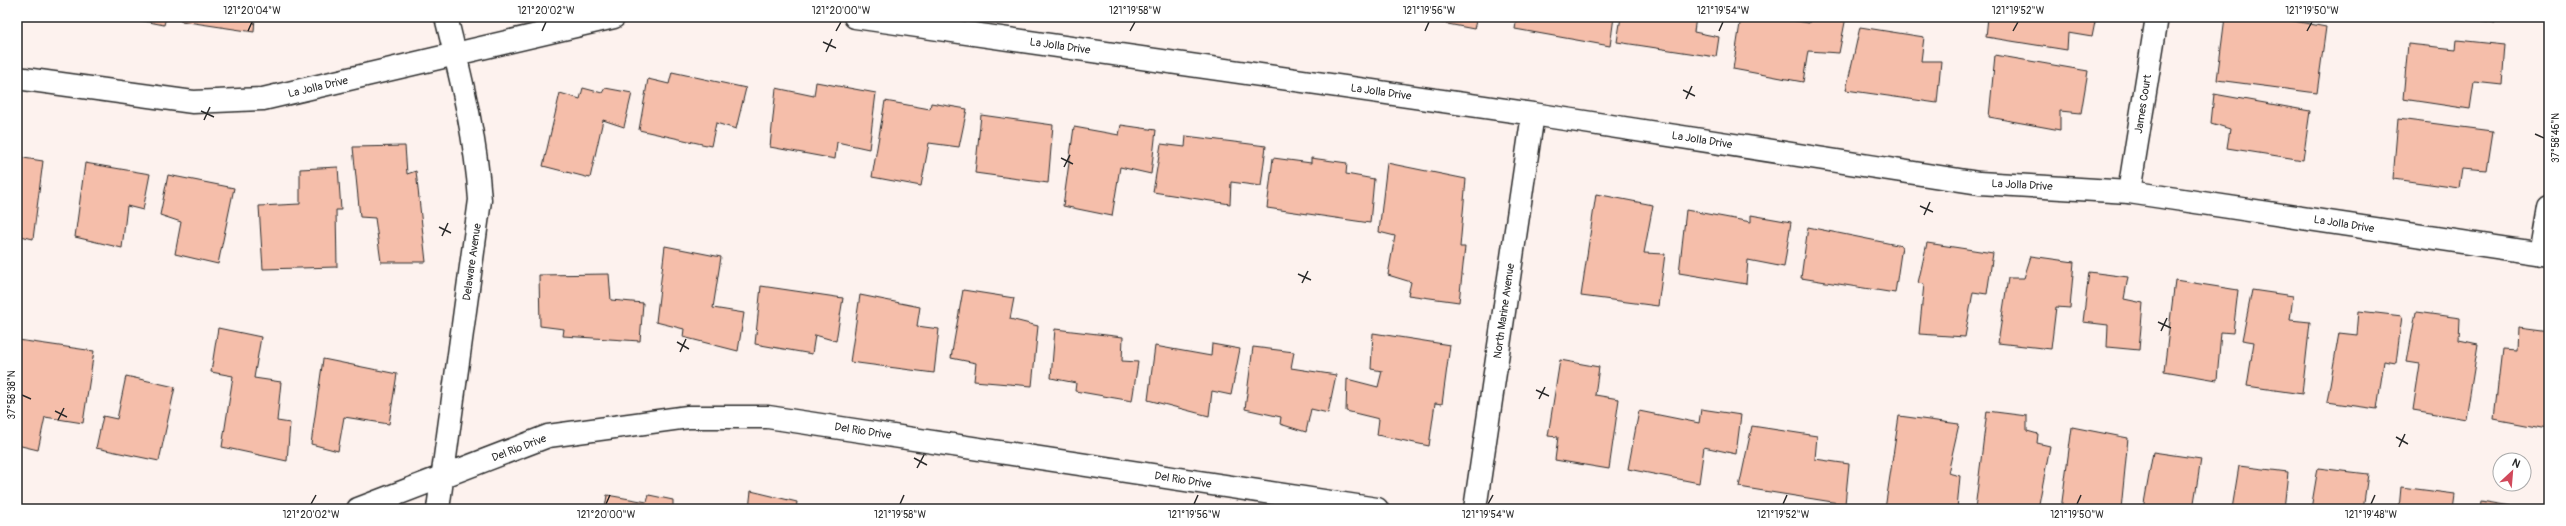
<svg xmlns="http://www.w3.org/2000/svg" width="2566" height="526" font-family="Pangolin,sans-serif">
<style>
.building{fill:#f5beaa;stroke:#2b2b2b}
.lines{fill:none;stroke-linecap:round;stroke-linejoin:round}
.street-casing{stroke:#2b2b2b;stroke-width:25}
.street{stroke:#fff;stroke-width:22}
.ticks{fill:none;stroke:#2b2b2b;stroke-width:1.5}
.labels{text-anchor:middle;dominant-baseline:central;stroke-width:3;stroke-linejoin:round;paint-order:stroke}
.street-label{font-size:11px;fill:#2b2b2b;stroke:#fff}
.neatline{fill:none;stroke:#2b2b2b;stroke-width:1.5}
.ticks-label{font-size:10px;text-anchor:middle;fill:#2b2b2b}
</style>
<rect width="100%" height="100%" fill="#fdf2ee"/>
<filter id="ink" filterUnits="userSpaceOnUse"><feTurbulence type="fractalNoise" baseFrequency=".025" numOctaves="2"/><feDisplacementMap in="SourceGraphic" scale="8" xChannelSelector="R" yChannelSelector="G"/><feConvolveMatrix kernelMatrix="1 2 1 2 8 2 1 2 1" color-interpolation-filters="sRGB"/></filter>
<g filter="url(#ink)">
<!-- building -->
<g class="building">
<polygon points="72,17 98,17 97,21"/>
<polygon points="124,17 166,17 164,25"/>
<polygon points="181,17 255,17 254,32 181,21"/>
<polygon points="1411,17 1477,17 1474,29"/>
<polygon points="1517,17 1614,17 1610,46 1515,29"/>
<polygon points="1621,17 1696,17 1694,32 1719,37 1716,57 1617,42"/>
<polygon points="1741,17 1771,17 1809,23 1810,17 1846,17 1839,53 1808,51 1803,82 1733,69"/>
<polygon points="1988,17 2096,17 2092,37 2068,33 2067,50 1986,37"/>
<polygon points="2225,17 2272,17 2326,27 2317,93 2217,80"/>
<polygon points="2461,17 2495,17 2495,23"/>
<polygon points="1860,27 1924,37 1921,61 1941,61 1937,103 1846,90"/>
<polygon points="2457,40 2505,45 2502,85 2474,82 2470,109 2403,99 2408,44 2456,49"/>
<polygon points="1995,55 2088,71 2081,113 2060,111 2060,130 1989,117"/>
<polygon points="672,72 746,88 736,129 716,123 711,146 639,130 648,79 669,84"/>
<polygon points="816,82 876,93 869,149 837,142 835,159 770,147 776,88 814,96"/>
<polygon points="583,88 602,93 605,88 632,93 624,127 603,120 590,178 543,166 560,93 580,99"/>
<polygon points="2214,94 2310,111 2303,160 2227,148 2230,129 2211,123"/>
<polygon points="885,101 930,109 931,103 967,109 959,147 929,143 921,186 872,177"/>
<polygon points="981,115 1053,125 1048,183 975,173"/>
<polygon points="2398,119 2493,131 2487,170 2462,168 2459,188 2393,179"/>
<polygon points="1121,125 1156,130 1151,174 1120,167 1112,216 1063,206 1074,127 1119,135"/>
<polygon points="1186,136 1266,146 1261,186 1231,182 1230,204 1153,192 1161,144 1185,147"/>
<polygon points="405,146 407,174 416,171 426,262 381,262 375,218 360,217 353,147"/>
<polygon points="17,157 43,161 33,239 17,235"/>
<polygon points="1273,158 1311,163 1311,158 1347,163 1346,174 1374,179 1370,223 1267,208"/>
<polygon points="85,163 150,174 143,210 127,206 122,248 75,237"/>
<polygon points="1387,163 1466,179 1460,247 1465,247 1459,302 1408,295 1411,282 1388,275 1395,236 1379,232"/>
<polygon points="338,167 341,210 336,210 337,267 263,269 259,206 300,204 300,169"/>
<polygon points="168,175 234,188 218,264 175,254 181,222 160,215"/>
<polygon points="1596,194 1653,205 1644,253 1665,254 1658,306 1581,296"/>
<polygon points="1686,210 1751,222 1751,215 1791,222 1784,267 1748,260 1746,284 1679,273"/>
<polygon points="1808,227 1902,246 1895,293 1801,278"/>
<polygon points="1927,243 1993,253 1987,294 1973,292 1965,337 1919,334 1924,284 1918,283"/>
<polygon points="665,246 721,257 713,308 744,313 738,351 683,337 684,329 656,322"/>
<polygon points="2031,256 2074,262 2070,308 2056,307 2051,349 1998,343 2008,278 2024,278"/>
<polygon points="2089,272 2128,277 2124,299 2143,303 2139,350 2107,347 2108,325 2083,322"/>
<polygon points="609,274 611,300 643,303 640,341 563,336 564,329 540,326 539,275"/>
<polygon points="2175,280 2238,290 2233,333 2221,332 2217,380 2164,371"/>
<polygon points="761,286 843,298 836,341 815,335 812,354 755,344"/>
<polygon points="963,290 1014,298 1010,319 1038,326 1032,386 974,381 976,363 951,358"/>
<polygon points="2252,290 2293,296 2290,320 2310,322 2302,394 2247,386 2254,342 2242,340"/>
<polygon points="860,295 920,307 917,326 939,329 934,373 850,362"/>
<polygon points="2359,311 2402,316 2396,363 2384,361 2377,409 2327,402 2339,333 2357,335"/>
<polygon points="2416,312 2460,318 2459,340 2478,344 2466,419 2413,410 2420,364 2407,362"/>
<polygon points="218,328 261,337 254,378 281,382 277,421 290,423 287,461 222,447 233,376 211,372"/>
<polygon points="2518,328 2549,332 2549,415 2547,429 2494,419 2502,349 2517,350"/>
<polygon points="1055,329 1123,337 1122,361 1138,362 1132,401 1075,391 1076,383 1051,378"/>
<polygon points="1373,333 1450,345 1442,404 1435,403 1429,446 1377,435 1379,419 1346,411 1347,379 1378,387 1382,371 1371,369"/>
<polygon points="18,340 94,351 83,423 45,417 38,450 17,445"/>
<polygon points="1212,344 1240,349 1231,395 1212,391 1209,416 1148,400 1155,346 1211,356"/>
<polygon points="1253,347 1294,352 1291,368 1336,375 1328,413 1311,409 1306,432 1280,424 1281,417 1245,409"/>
<polygon points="323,359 397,374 389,424 344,417 338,451 311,444"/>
<polygon points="1560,360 1599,367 1595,395 1619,399 1609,469 1555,460 1558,437 1548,436"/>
<polygon points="126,376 175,387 159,461 96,448 103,416 117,419"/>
<polygon points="1701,409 1741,415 1736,454 1704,447 1699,483 1628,469 1639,411 1699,423"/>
<polygon points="1987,411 2027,416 2027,431 2038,434 2037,443 2050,446 2038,509 1975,509"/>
<polygon points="1899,416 1959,424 1948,473 1960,476 1957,509 1885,509"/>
<polygon points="1752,426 1817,436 1815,459 1849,464 1845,504 1739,487"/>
<polygon points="2072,427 2128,438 2121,509 2061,509"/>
<polygon points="2153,452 2201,459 2193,509 2143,509"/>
<polygon points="2239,466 2288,472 2284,509 2232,509"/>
<polygon points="2318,468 2368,474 2363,509 2311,509"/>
<polygon points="2401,487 2455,494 2453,509 2399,509"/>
<polygon points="751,491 797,502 796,509 749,509"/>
<polygon points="607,495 647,502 649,495 673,500 673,509 605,509"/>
<polygon points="2481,501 2529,509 2480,509"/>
</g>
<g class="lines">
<!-- street casing -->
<g class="street-casing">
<g id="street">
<polyline points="855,17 1533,114 1979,183 2129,192 2549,255"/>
<polyline points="17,78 193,102 263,99 614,17"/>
<polyline points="2129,192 2157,17"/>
<polyline points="2541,254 2549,207"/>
<polyline points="358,509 548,436 688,417 768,417 1377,509"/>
<path d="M438,509L480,200C476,137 461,78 446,17"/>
<polyline points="1475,509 1533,114"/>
</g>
</g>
<!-- street -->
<use href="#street" class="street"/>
</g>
</g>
<!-- ticks -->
<path class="ticks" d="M248,31L252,22M542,31L546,22M836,31L841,22M1130,31L1135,22M1425,31L1429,22M1719,31L1723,22M2013,31L2018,22M2307,31L2312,22M823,42L836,48M826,52L832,39M1683,90L1695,96M1686,99L1692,86M201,111L214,117M204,120L210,107M2535,134L2544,138M1061,158L1073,164M1064,167L1070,155M1920,206L1933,212M1924,215L1930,202M439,227L451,233M442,236L448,223M1298,274L1311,280M1302,283L1308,271M2158,322L2171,328M2161,331L2167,318M677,342L689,349M680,352L686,339M1536,390L1549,396M22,395L31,399M1539,399L1545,387M55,411L67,417M58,420L64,408M2396,437L2408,444M2399,447L2405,434M914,458L927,465M917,468L924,455M311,504L316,495M606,504L610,495M900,504L904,495M1194,504L1198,495M1488,504L1493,495M1783,504L1787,495M2077,504L2081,495M2371,504L2375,495"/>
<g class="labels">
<!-- street labels -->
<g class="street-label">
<text transform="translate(1060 46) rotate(8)">La Jolla Drive</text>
<text transform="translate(318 87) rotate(-13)">La Jolla Drive</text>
<text transform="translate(1381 92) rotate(8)">La Jolla Drive</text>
<text transform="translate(2143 104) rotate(-81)">James Court</text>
<text transform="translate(1702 140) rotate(9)">La Jolla Drive</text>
<text transform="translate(2022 185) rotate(3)">La Jolla Drive</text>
<text transform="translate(2344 224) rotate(9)">La Jolla Drive</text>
<text transform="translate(472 262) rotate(-82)">Delaware Avenue</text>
<text transform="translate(1504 311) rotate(-82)">North Marine Avenue</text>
<text transform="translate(863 431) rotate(9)">Del Rio Drive</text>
<text transform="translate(519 448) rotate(-21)">Del Rio Drive</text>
<text transform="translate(1183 480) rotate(9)">Del Rio Drive</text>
</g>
</g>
<!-- margin -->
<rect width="2566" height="526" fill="none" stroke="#fff" stroke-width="44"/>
<!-- north arrow -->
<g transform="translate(2512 472) rotate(26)"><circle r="19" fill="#ffffff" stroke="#aaaaaa"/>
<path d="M0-3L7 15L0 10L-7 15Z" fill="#d1495b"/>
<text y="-6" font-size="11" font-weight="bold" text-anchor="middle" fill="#2b2b2b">N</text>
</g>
<rect x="22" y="22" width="2522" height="482" class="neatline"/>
<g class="ticks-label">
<text x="252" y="14">121°20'04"W</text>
<text x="546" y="14">121°20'02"W</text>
<text x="841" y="14">121°20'00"W</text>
<text x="1135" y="14">121°19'58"W</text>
<text x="1429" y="14">121°19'56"W</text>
<text x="1723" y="14">121°19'54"W</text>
<text x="2018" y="14">121°19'52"W</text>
<text x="2312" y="14">121°19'50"W</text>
<text transform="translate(2555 138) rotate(-90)" y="4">37°58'46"N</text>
<text transform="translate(11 395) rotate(-90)" y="4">37°58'38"N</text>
<text x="311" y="518">121°20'02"W</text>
<text x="606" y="518">121°20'00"W</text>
<text x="900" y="518">121°19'58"W</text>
<text x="1194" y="518">121°19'56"W</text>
<text x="1488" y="518">121°19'54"W</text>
<text x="1783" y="518">121°19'52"W</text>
<text x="2077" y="518">121°19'50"W</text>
<text x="2371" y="518">121°19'48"W</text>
</g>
</svg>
